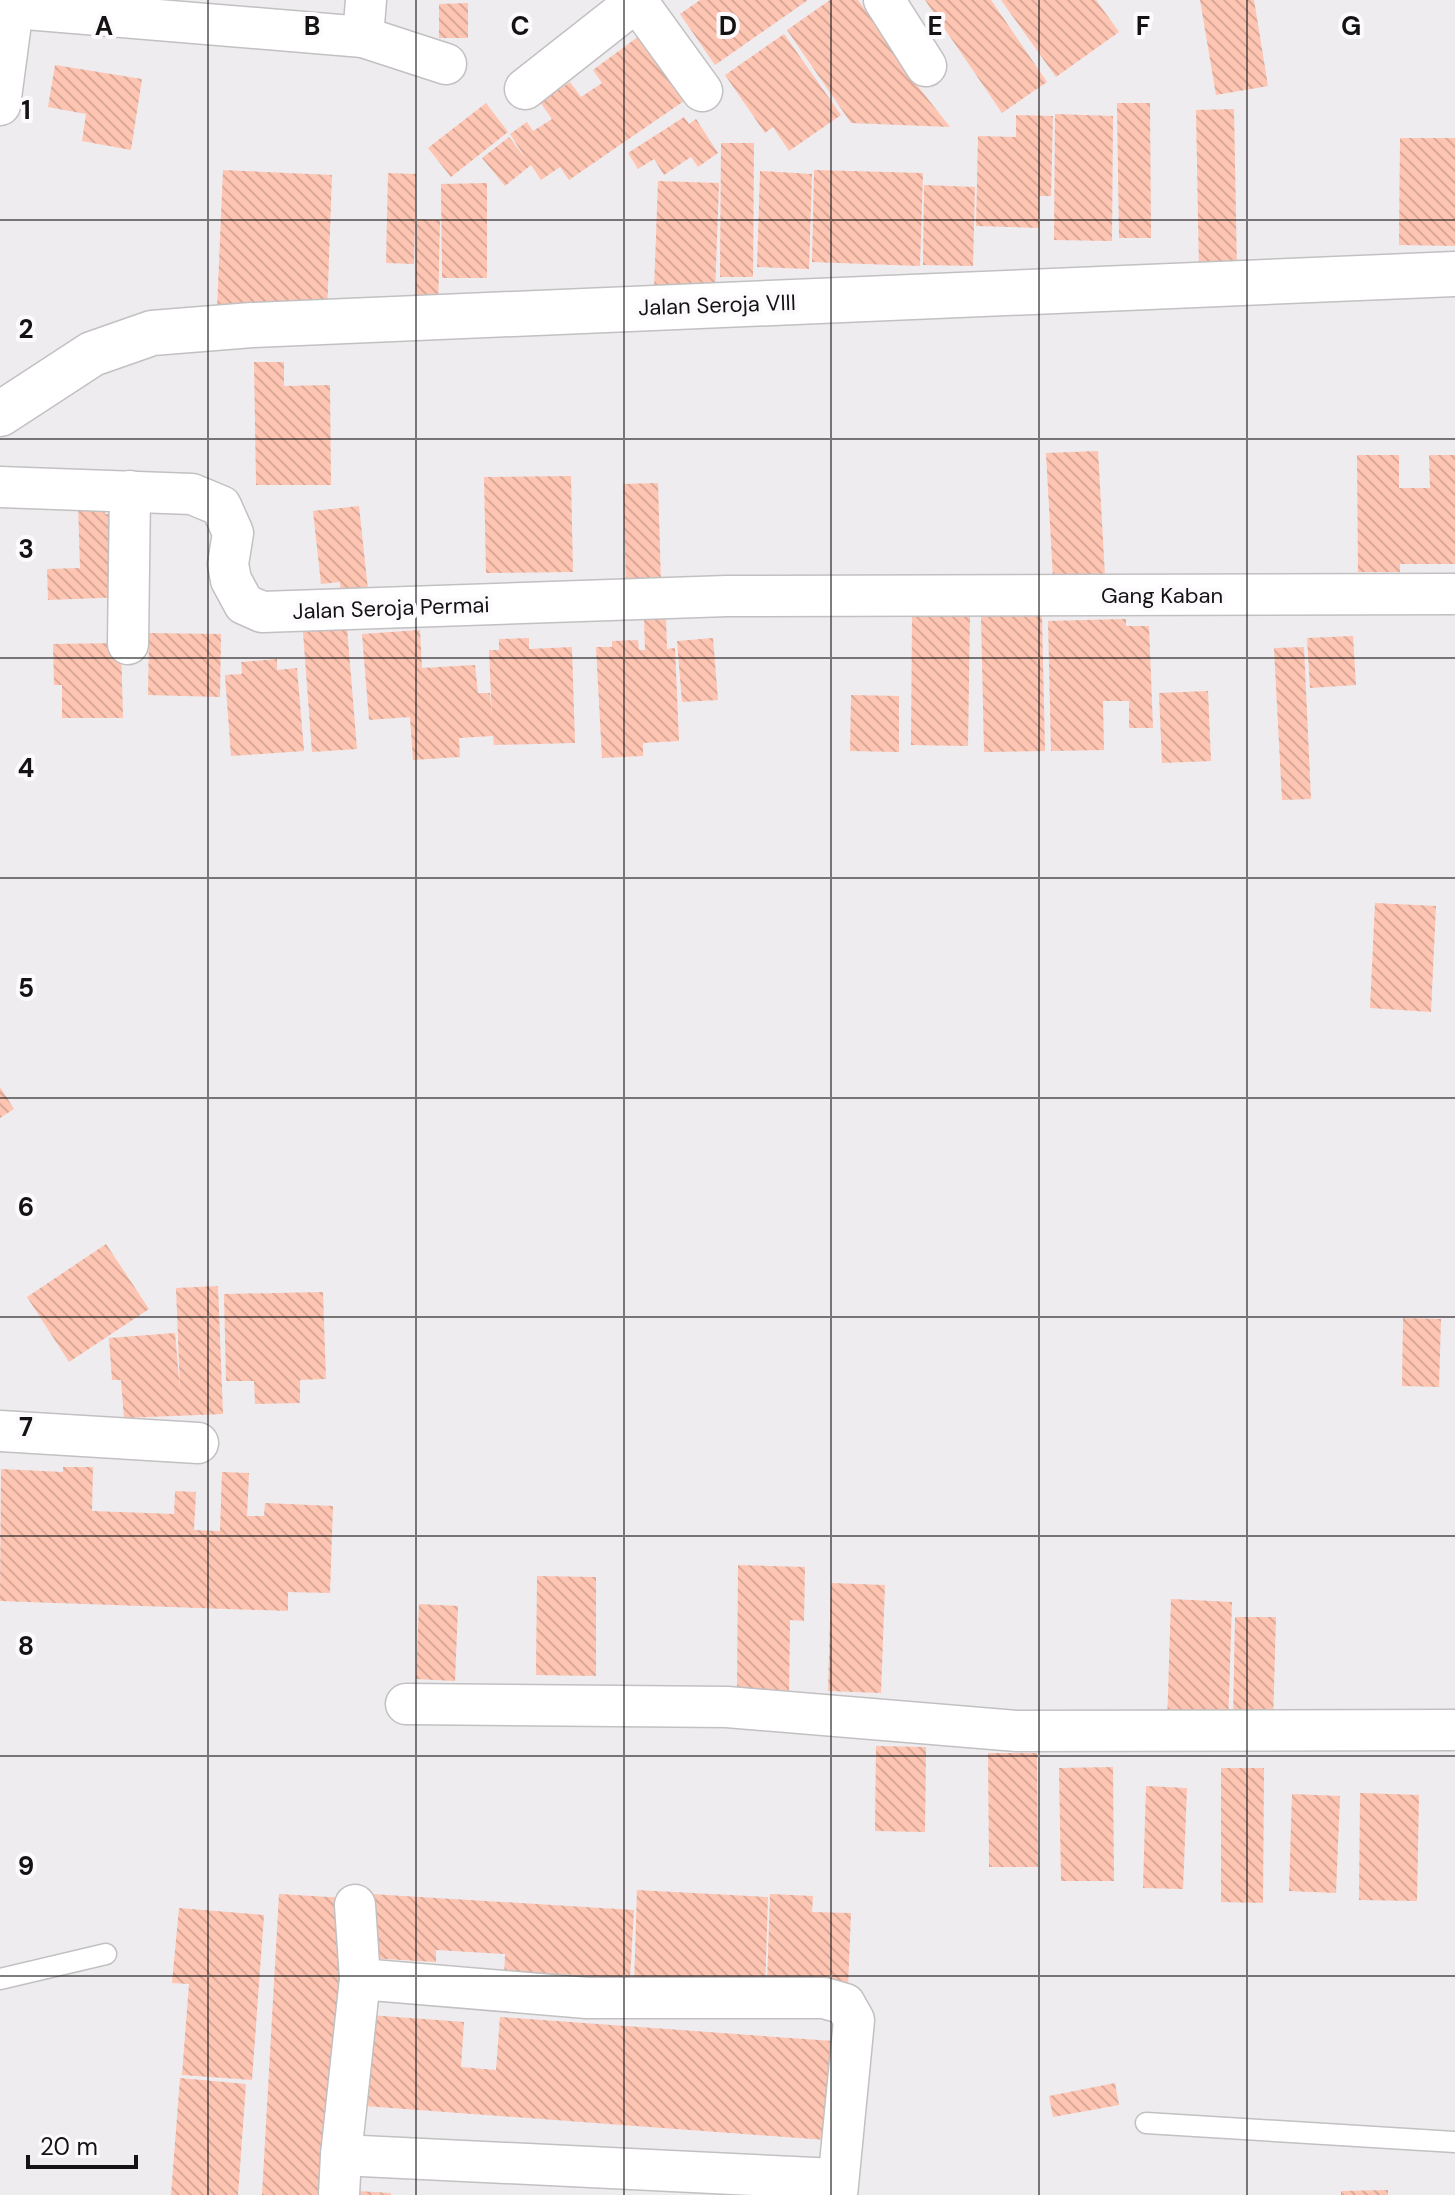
<svg xmlns="http://www.w3.org/2000/svg" width="1455" height="2195" font-family="'DM Sans',sans-serif">
<style>
.building{fill:url(#building-back-hatch)}
.lines{fill:none;stroke-linecap:round;stroke-linejoin:round}
.service-casing{stroke:#c2c0c2;stroke-width:23}
.minor-casing{stroke:#c2c0c2;stroke-width:43}
.tertiary-casing{stroke:#c2c0c2;stroke-width:47}
.service{stroke:#fff;stroke-width:20}
.minor{stroke:#fff;stroke-width:40}
.tertiary{stroke:#fff;stroke-width:44}
.grid{fill:none;stroke:#141314;stroke-width:2;stroke-opacity:0.55}
.labels{text-anchor:middle;dominant-baseline:central;stroke-width:8;stroke-linejoin:round;paint-order:stroke}
.street-label{font-size:22px;fill:#141314;stroke:#fcfafc}
.grid-label{font-size:26px;text-anchor:middle;font-weight:bold;fill:#141314;stroke:#fcfafc;stroke-width:8;stroke-linejoin:round;paint-order:stroke}
</style>
<defs>
<pattern id="building-back-hatch" width="6" height="6" patternUnits="userSpaceOnUse" patternTransform="scale(2)"><rect width="6" height="6" fill="#fec5b2"/><path d="M-1 5l2 2M0 0l6 6M5-1l2 2" fill="none" stroke="#d9a898"/></pattern>
</defs>
<rect width="100%" height="100%" fill="#eeecef"/>
<!-- building -->
<g class="building">
<polygon points="700,0 808,0 715,65 680,14"/>
<polygon points="830,0 858,0 913,80 950,127 851,123 787,30"/>
<polygon points="925,0 991,0 1047,82 1002,113"/>
<polygon points="1001,0 1096,0 1119,32 1056,77"/>
<polygon points="1200,0 1254,0 1268,86 1216,95"/>
<polygon points="468,3 468,38 439,38 439,4"/>
<polygon points="784,34 841,115 789,151 773,127 765,133 725,75"/>
<polygon points="639,36 684,101 569,180 560,167 541,180 531,165 505,186 482,158 509,137 526,159 510,134 527,122 533,131 552,119 540,102 570,82 581,97 602,83 593,70"/>
<polygon points="55,65 142,79 131,150 82,141 86,114 48,107"/>
<polygon points="486,103 508,132 451,177 428,148"/>
<polygon points="1117,103 1150,103 1151,238 1119,238"/>
<polygon points="1234,109 1237,272 1199,272 1196,110"/>
<polygon points="1055,114 1113,116 1112,241 1054,240"/>
<polygon points="1016,115 1053,116 1051,196 1039,196 1039,228 976,226 978,136 1016,137"/>
<polygon points="684,117 689,124 696,119 718,153 698,167 691,157 664,175 654,159 638,169 628,153"/>
<polygon points="1400,138 1455,138 1455,246 1399,245"/>
<polygon points="721,143 754,143 753,277 720,277"/>
<polygon points="223,170 332,175 327,314 217,309"/>
<polygon points="814,170 923,173 920,266 812,262"/>
<polygon points="760,171 812,174 809,269 757,267"/>
<polygon points="388,173 416,174 414,264 386,263"/>
<polygon points="658,181 719,183 715,293 654,291"/>
<polygon points="487,183 487,278 442,278 441,184"/>
<polygon points="924,185 975,187 973,266 923,265"/>
<polygon points="417,219 440,220 438,310 415,310"/>
<polygon points="254,362 284,362 284,386 330,385 331,485 256,485"/>
<polygon points="1098,451 1105,576 1053,578 1046,453"/>
<polygon points="1357,455 1399,455 1399,488 1430,488 1429,455 1455,455 1455,564 1400,564 1400,572 1358,572"/>
<polygon points="571,476 573,572 486,573 484,477"/>
<polygon points="658,483 661,583 626,584 623,484"/>
<polygon points="104,503 105,514 124,514 127,597 48,600 47,569 80,568 78,504"/>
<polygon points="359,506 369,599 341,601 340,582 321,584 313,511"/>
<polygon points="912,613 970,614 968,746 911,745"/>
<polygon points="1042,615 1045,751 984,752 981,616"/>
<polygon points="666,618 667,649 675,648 679,741 643,743 643,756 602,758 596,647 612,647 612,641 638,640 639,650 645,650 644,619"/>
<polygon points="1126,619 1126,626 1149,626 1153,728 1129,728 1129,701 1103,701 1104,750 1051,751 1048,621"/>
<polygon points="347,628 357,749 312,752 303,632"/>
<polygon points="420,630 422,668 475,665 478,693 490,693 492,719 489,650 499,650 499,639 529,638 529,649 572,647 575,743 494,745 493,736 459,738 460,757 413,760 410,717 369,720 362,634"/>
<polygon points="149,633 221,634 220,697 148,695"/>
<polygon points="1353,636 1356,685 1310,688 1307,638"/>
<polygon points="713,638 718,700 682,702 677,641"/>
<polygon points="121,643 123,718 62,718 62,685 54,685 53,644"/>
<polygon points="1304,647 1311,799 1282,800 1274,648"/>
<polygon points="277,659 277,670 297,668 304,751 231,756 225,675 242,674 241,662"/>
<polygon points="1208,691 1211,761 1162,763 1159,693"/>
<polygon points="851,695 899,696 899,752 850,751"/>
<polygon points="1375,903 1436,906 1431,1012 1370,1008"/>
<polygon points="0,1087 14,1109 0,1118"/>
<polygon points="106,1244 149,1309 69,1362 27,1297"/>
<polygon points="218,1286 223,1414 124,1418 121,1380 112,1380 109,1338 175,1333 180,1390 176,1288"/>
<polygon points="323,1292 326,1379 300,1380 300,1403 255,1404 254,1381 226,1381 224,1294"/>
<polygon points="1403,1318 1441,1319 1439,1387 1402,1386"/>
<polygon points="63,1467 93,1467 92,1511 174,1514 175,1491 196,1492 194,1530 220,1531 222,1472 249,1473 247,1516 264,1516 265,1503 333,1506 330,1593 288,1592 288,1611 0,1601 1,1469 63,1472"/>
<polygon points="738,1565 805,1567 804,1621 790,1620 789,1693 737,1692"/>
<polygon points="537,1576 596,1577 596,1676 536,1675"/>
<polygon points="831,1583 885,1585 881,1693 828,1691"/>
<polygon points="1171,1599 1232,1602 1228,1727 1167,1724"/>
<polygon points="419,1604 458,1606 455,1681 416,1679"/>
<polygon points="1235,1617 1276,1617 1273,1724 1233,1723"/>
<polygon points="876,1746 926,1747 925,1832 875,1831"/>
<polygon points="988,1753 1037,1753 1038,1867 989,1867"/>
<polygon points="1113,1767 1114,1881 1061,1881 1059,1768"/>
<polygon points="1221,1768 1264,1768 1263,1903 1221,1902"/>
<polygon points="1146,1786 1187,1788 1183,1889 1143,1888"/>
<polygon points="1360,1793 1419,1795 1417,1901 1359,1900"/>
<polygon points="1292,1794 1340,1796 1336,1893 1289,1891"/>
<polygon points="637,1890 768,1897 765,1990 634,1984"/>
<polygon points="279,1894 346,1898 330,2195 262,2195"/>
<polygon points="371,1894 634,1910 630,1978 541,1973 541,1979 504,1977 505,1954 436,1950 436,1962 368,1958"/>
<polygon points="770,1894 813,1896 812,1912 851,1913 848,1986 767,1983"/>
<polygon points="179,1908 264,1915 252,2080 182,2075 189,1984 172,1983"/>
<polygon points="370,2015 464,2022 461,2067 496,2070 500,2017 833,2041 826,2140 364,2106"/>
<polygon points="180,2078 246,2084 238,2195 171,2195"/>
<polygon points="1115,2083 1119,2105 1053,2117 1049,2096"/>
<polygon points="1388,2190 1388,2195 1341,2195 1341,2191"/>
<polygon points="358,2191 391,2193 391,2195 358,2195"/>
</g>
<g class="lines">
<!-- service casing -->
<g class="service-casing">
<g id="service">
<polyline points="0,1979 106,1954"/>
<polyline points="1146,2123 1455,2142"/>
</g>
</g>
<!-- minor casing -->
<g class="minor-casing">
<g id="minor">
<polyline points="636,0 702,91"/>
<polyline points="884,0 926,66"/>
<polyline points="14,8 363,37 366,0"/>
<polyline points="363,37 446,64"/>
<polyline points="525,89 638,0"/>
<polyline points="0,105 14,0"/>
<polyline points="0,487 192,494 221,506 233,533 228,564 231,580 244,604 262,612 727,596 1455,594"/>
<polyline points="128,644 130,491"/>
<polyline points="0,1431 198,1443"/>
<polyline points="406,1704 727,1707 1017,1731 1455,1730"/>
<polyline points="360,1979 587,1998 824,1998 845,2004 854,2020 837,2195"/>
<polyline points="341,2155 836,2179"/>
<polyline points="339,2195 341,2155 360,1979 355,1905"/>
</g>
</g>
<!-- tertiary casing -->
<g class="tertiary-casing">
<polyline id="tertiary" points="0,414 92,354 152,333 252,325 1455,274"/>
</g>
<!-- service -->
<use href="#service" class="service"/>
<!-- minor -->
<use href="#minor" class="minor"/>
<!-- tertiary -->
<use href="#tertiary" class="tertiary"/>
</g>
<!-- grid -->
<path class="grid" d="M208,0V2195M416,0V2195M624,0V2195M831,0V2195M1039,0V2195M1247,0V2195M0,220H1455M0,439H1455M0,658H1455M0,878H1455M0,1098H1455M0,1317H1455M0,1536H1455M0,1756H1455M0,1976H1455"/>
<g class="labels">
<!-- street labels -->
<g class="street-label">
<text transform="translate(717 305) rotate(-2)">Jalan Seroja VIII</text>
<text x="1162" y="595">Gang Kaban</text>
<text transform="translate(391 608) rotate(-2)">Jalan Seroja Permai</text>
</g>
</g>
<g class="grid-label">
<text x="104" y="35">A</text>
<text x="312" y="35">B</text>
<text x="520" y="35">C</text>
<text x="728" y="35">D</text>
<text x="935" y="35">E</text>
<text x="1143" y="35">F</text>
<text x="1351" y="35">G</text>
<text x="26" y="119">1</text>
<text x="26" y="338">2</text>
<text x="26" y="558">3</text>
<text x="26" y="777">4</text>
<text x="26" y="997">5</text>
<text x="26" y="1216">6</text>
<text x="26" y="1436">7</text>
<text x="26" y="1655">8</text>
<text x="26" y="1875">9</text>
</g>
<!-- scale -->
<path d="M28 2155v12h108v-12" fill="none" stroke="#141314" stroke-width="4"/>
<text x="40" y="2155" font-size="24" fill="#141314" stroke="#fcfafc" stroke-width="6" paint-order="stroke">20 m</text>
</svg>
